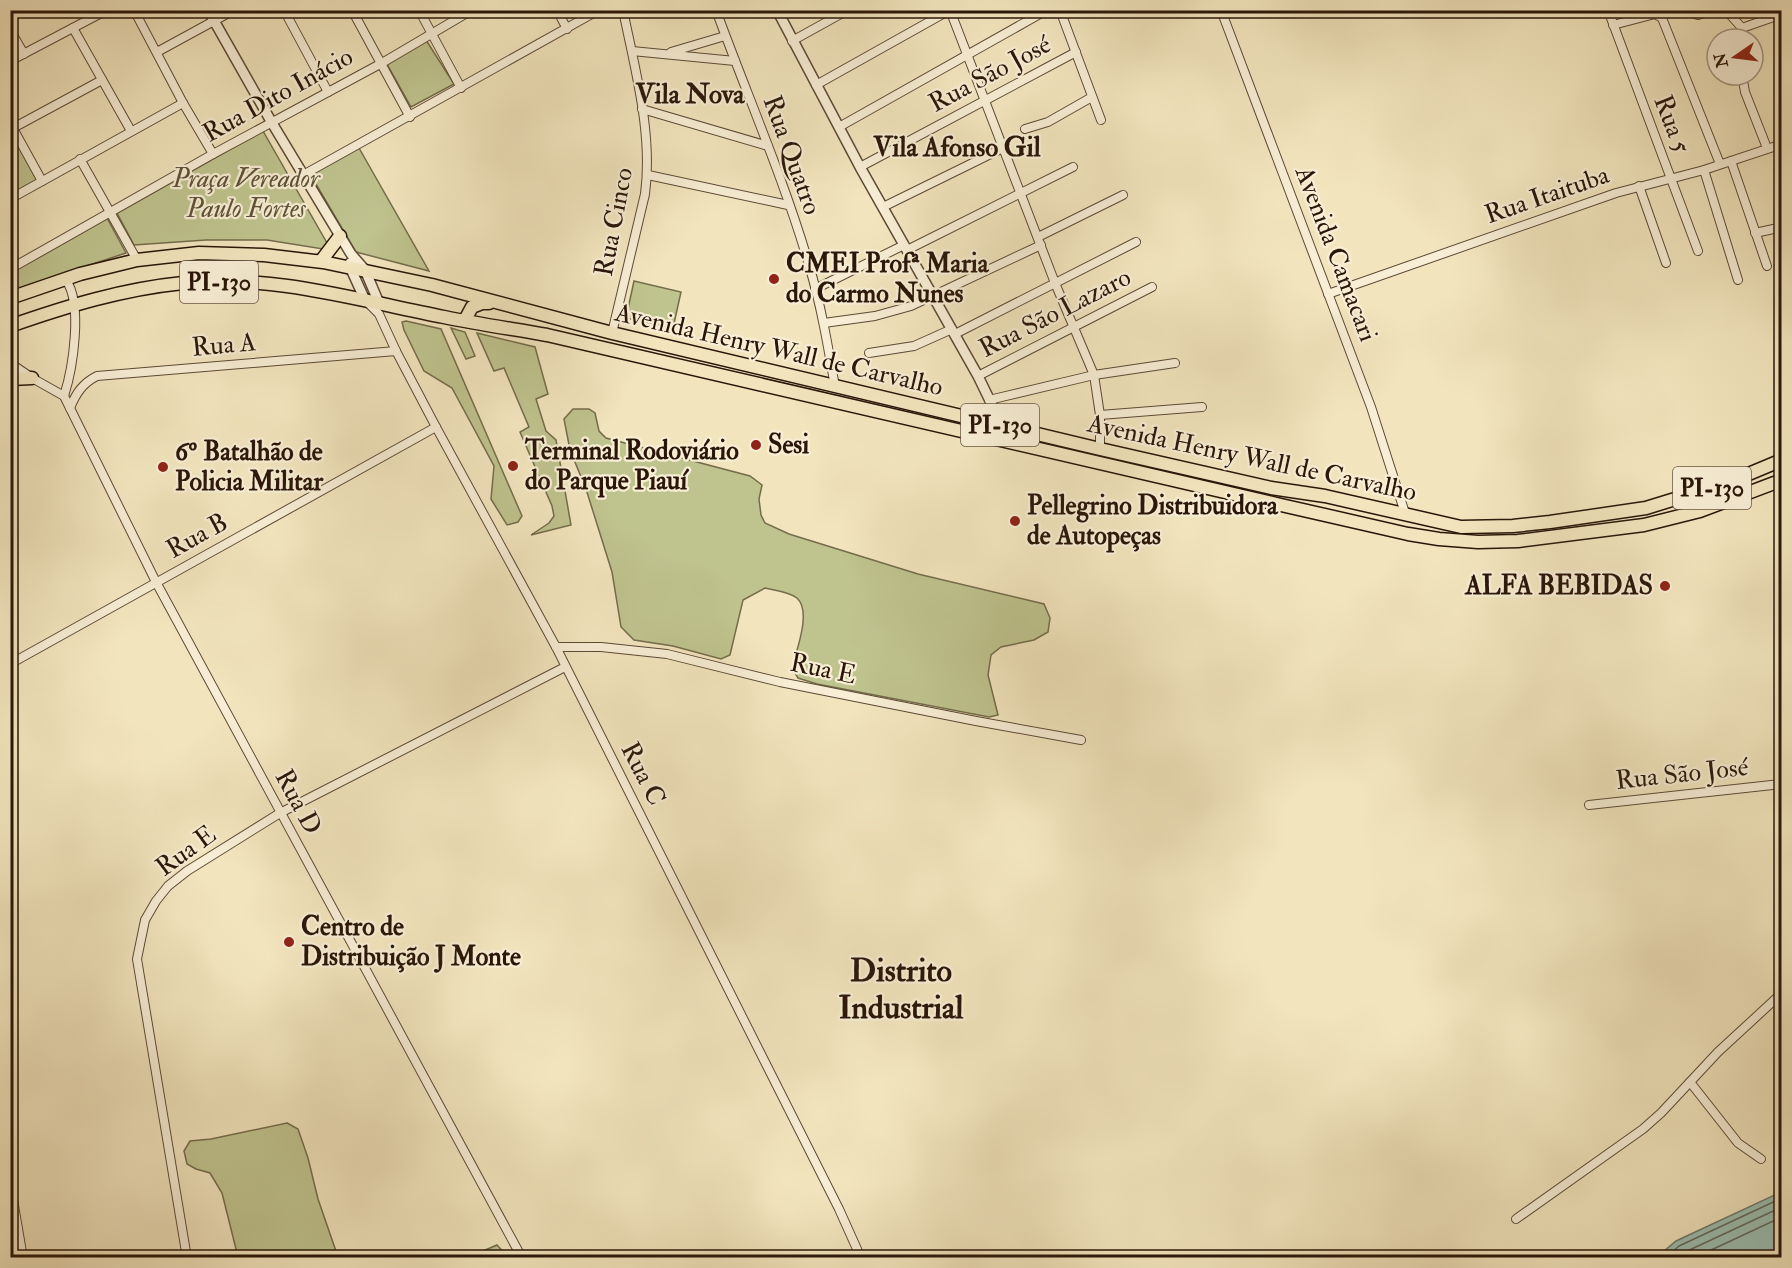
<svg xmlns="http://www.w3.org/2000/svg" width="1792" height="1268" font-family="'IM FELL Double Pica',serif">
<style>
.green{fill:#bfc38e;stroke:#746c4c;stroke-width:1.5}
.water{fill:#9bbfb3;stroke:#6e7b6f;stroke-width:1.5}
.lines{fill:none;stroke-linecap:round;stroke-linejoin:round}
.shore{stroke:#626a5e;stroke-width:1.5}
.minor-casing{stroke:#5c4a36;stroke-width:10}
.tertiary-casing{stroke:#5c4a36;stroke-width:12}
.primary-casing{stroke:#2a1609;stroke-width:15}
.minor{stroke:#f7eed5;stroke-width:8}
.tertiary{stroke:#f7eed5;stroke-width:9}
.primary{stroke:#f2e5be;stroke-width:12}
.poi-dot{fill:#8f2418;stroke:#f7eed5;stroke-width:2}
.labels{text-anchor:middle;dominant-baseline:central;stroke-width:4.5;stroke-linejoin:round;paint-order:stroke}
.shield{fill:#f7eed5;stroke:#685746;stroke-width:1.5}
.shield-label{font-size:24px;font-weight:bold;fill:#2a1609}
.street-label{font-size:26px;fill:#2a1609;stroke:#f7eed5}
.park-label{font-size:26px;font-style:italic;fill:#5e5338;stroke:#f7eed5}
.poi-label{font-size:26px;font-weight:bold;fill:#2a1609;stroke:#f7eed5;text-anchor:start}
.neighbourhood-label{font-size:27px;font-weight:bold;fill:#2a1609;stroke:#f7eed5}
.district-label{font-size:32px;font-weight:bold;fill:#2a1609;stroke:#f7eed5}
</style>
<rect width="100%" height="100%" fill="#f2e5be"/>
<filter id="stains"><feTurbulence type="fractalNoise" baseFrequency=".00333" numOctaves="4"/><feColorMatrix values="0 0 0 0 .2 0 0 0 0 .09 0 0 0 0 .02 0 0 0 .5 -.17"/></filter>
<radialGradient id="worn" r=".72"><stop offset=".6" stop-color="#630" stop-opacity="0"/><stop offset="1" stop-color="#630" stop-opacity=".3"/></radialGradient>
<!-- green -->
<g class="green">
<polygon points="426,40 454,84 411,107 387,64"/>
<polygon points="10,131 38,180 10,195"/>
<polygon points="263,131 327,243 323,249 267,240 206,240 134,245 117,213"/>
<polygon points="359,148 429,271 356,252 310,174"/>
<polygon points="107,218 126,253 11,291 10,272"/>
<polygon points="634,281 681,292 673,328 626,318"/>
<polygon points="406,321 441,329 522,516 518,522 507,525 491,499 494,466 452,388 424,371 404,330 402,322"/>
<polygon points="451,328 465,332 475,356 466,359"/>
<polygon points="477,333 535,347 548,394 536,399 546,431 556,440 571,525 531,535 549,523 554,516 552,506 520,432 529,427 504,368 494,371"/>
<path d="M573,409H589L595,413L599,431L606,438L750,476L762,485L759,499L761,515L765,523L789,534L918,574L1044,604L1050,618L1048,632L1034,640L1001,647L991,655L988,675L998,715L989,717L817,684L798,678L792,668C796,651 812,612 797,598C790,592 774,590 765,588L743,600L730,655L721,659L673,646L634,640L621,627L612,572L586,489L570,450L564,419Z"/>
<polygon points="287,1123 298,1129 308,1158 318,1199 338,1257 238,1257 222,1193 210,1173 196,1169 187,1164 184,1151 190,1141 211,1139"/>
<polygon points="497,1245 508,1257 469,1257"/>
</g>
<!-- water -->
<polygon class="water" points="1781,1192 1781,1257 1657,1257 1676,1241"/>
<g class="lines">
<!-- shore -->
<g class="shore">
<polyline points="1666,1258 1679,1246 1782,1198"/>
<polyline points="1678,1258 1683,1253 1782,1207"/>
<polyline points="1694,1258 1782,1217"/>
</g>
<!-- minor casing -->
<g class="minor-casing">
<g id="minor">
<polyline points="134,10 183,103 213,154"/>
<polyline points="284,10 328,92"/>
<polyline points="352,10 410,117"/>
<polyline points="419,10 461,88"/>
<polyline points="557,10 567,29"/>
<path d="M716,10C747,95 784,179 809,265C821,305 828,346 835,387"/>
<polyline points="950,10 1055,283 1094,375 1100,415 1100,449"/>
<polyline points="1060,10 1101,120"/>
<polyline points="1221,10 1371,407 1405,513"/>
<polyline points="1608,10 1698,251"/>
<polyline points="1682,10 1698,15 1714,10"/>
<polyline points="1726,10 1742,28"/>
<polyline points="1613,25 1655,14 1662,18 1720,164"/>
<polyline points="73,28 131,131"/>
<polyline points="1742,28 1779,15"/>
<polyline points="10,30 24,54"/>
<polyline points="1740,39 1742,28"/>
<polyline points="792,41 848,10"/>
<polyline points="632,51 735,61"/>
<polyline points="157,52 234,10"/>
<polyline points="671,52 725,36"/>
<polyline points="10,61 107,10"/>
<polyline points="1742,75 1745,92 1767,148"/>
<polyline points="816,85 950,10"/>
<polyline points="642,109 768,146"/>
<polyline points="10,123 42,181"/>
<polyline points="839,127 1047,10"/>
<polyline points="13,128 102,80"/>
<polyline points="1025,129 1048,122 1092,97"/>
<polyline points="80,159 137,260"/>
<polyline points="1731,161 1767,266"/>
<polyline points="860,167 1076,52"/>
<polyline points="1704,170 1738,280"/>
<polyline points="303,175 599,10"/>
<polyline points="648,175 788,205"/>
<polyline points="1639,186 1666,263"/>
<polyline points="10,199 183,103"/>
<polyline points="883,207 1003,148"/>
<polyline points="1755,233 1778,228 1782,231"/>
<polyline points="1038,237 1123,195"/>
<polyline points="907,250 1073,167"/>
<polyline points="10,269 213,154 382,63 472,10"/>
<polyline points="815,289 904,245"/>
<polyline points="1328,294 1616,193 1704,170 1782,144"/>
<polyline points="368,303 379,314 396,351 436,427 556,647 839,1209 861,1258"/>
<polyline points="824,323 875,316 911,306 1041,245"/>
<path d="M612,333L645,194C653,133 635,70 623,10"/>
<polyline points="955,334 1136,242"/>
<polyline points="869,353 914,346 952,329"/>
<polyline points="10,363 32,378 64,396 156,582 522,1258"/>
<polyline points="978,376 1152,287"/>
<path d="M64,396C73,368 83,304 66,280"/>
<polyline points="989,400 1094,375 1175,363"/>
<path d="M70,408C76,393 83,383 97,376L396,351"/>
<polyline points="1100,415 1202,407"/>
<polyline points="556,647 601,647 667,654 780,682 976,721 1081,740"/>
<polyline points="10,664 436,427"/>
<polyline points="1589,805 1781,784"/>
<polyline points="1761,1159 1738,1143 1690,1082 1718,1052 1782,993"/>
<polyline points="10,1182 23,1258"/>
<polyline points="1516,1219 1643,1129 1661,1113 1690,1082"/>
<polyline points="187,1258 137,959 145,920 156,901 168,886 187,871 280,813 565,667"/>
</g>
</g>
<!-- tertiary casing -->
<g class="tertiary-casing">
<g id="tertiary">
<polyline points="208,10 272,123 351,254 365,270 379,303"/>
<polyline points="777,10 860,167 978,376 993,407 995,424"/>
<polyline points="1778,10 1782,24"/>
<polyline points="350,263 350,267 365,300"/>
</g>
</g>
<!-- primary casing -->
<g class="primary-casing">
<g id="primary">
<polyline points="321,261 340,236"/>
<polyline points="10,298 80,274 137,260 199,253 264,255 323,262 432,285 612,333 1100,449 1271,488 1325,496 1461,527 1513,526 1550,522 1646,508 1727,483 1782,460"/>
<polyline points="465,320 472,307 482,303 489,303"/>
<path d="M10,326C67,306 123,289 183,283C272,274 357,300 444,317C478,324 513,329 547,335L1281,505L1408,534L1439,539L1478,542L1518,541L1644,525L1700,511L1782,480"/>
<polyline points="10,379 32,378"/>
</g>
</g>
<!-- minor -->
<use href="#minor" class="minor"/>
<!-- tertiary -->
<use href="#tertiary" class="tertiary"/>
<!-- primary -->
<use href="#primary" class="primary"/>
</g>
<!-- markers -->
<g class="poi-dot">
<circle cx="774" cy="279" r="6"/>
<circle cx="756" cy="445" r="6"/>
<circle cx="513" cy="466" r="6"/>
<circle cx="163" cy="467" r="6"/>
<circle cx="1015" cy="521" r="6"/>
<circle cx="1665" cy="586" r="6"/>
<circle cx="289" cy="942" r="6"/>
</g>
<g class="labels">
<!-- shield labels -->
<g class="shield">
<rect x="180" y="261" width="78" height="42" rx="4.5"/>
<rect x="961" y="404" width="78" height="42" rx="4.5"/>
<rect x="1673" y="467" width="78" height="42" rx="4.5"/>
</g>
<g class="shield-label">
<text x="219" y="282">PI-130</text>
<text x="1000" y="425">PI-130</text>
<text x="1712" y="488">PI-130</text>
</g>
<!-- street labels -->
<g class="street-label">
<text transform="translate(990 74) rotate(-28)">Rua São José</text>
<text transform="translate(278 95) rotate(-29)">Rua Dito Inácio</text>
<text transform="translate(1672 124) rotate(69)">Rua 5</text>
<text transform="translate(792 155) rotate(70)">Rua Quatro</text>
<text transform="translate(1547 195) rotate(-19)">Rua Itaituba</text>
<text transform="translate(614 222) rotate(-79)">Rua Cinco</text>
<text transform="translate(1336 254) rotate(69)">Avenida Camacari</text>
<text transform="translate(1055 313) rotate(-27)">Rua São Lazaro</text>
<text transform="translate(224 345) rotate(-5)">Rua A</text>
<text transform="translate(779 350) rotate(13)">Avenida Henry Wall de Carvalho</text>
<text transform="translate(1252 458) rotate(12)">Avenida Henry Wall de Carvalho</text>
<text transform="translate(197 536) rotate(-29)">Rua B</text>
<text transform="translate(823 669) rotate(12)">Rua E</text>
<text transform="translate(643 774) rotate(63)">Rua C</text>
<text transform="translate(1682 774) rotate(-6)">Rua São José</text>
<text transform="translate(298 802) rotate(62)">Rua D</text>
<text transform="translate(186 851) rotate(-36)">Rua E</text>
</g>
<!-- park labels -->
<g class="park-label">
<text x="246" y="179">Praça Vereador<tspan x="246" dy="30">Paulo Fortes</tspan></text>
</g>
<!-- poi labels -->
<g class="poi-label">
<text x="786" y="264">CMEI Profª Maria<tspan x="786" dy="30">do Carmo Nunes</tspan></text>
<text x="768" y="445">Sesi</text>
<text x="525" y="451">Terminal Rodoviário<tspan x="525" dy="30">do Parque Piauí</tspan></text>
<text x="175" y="452">6º Batalhão de<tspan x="175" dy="30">Policia Militar</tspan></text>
<text x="1027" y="506">Pellegrino Distribuidora<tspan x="1027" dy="30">de Autopeças</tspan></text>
<text x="1653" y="586" text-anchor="end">ALFA BEBIDAS</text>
<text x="301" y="927">Centro de<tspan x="301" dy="30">Distribuição J Monte</tspan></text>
</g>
<!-- neighbourhood labels -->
<g class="neighbourhood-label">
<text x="690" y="94">Vila Nova</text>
<text x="957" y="147">Vila Afonso Gil</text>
</g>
<!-- district labels -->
<g class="district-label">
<text x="901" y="971">Distrito<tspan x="901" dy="37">Industrial</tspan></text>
</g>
</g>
<!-- margin -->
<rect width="1792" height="1268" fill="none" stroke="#f2e5be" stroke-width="36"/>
<rect x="12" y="12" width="1768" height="1244" fill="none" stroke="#2a1609" stroke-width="3"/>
<rect x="18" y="18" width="1756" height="1232" fill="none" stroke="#2a1609" stroke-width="1.5"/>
<!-- north arrow -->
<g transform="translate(1735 57) rotate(256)"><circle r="28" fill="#f7eed5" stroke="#a59883" stroke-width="1.5"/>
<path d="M0-4.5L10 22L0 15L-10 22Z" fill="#8f2418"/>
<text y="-9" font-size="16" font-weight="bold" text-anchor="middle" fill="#2a1609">N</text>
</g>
<rect width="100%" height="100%" filter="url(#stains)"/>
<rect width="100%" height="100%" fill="url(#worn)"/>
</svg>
